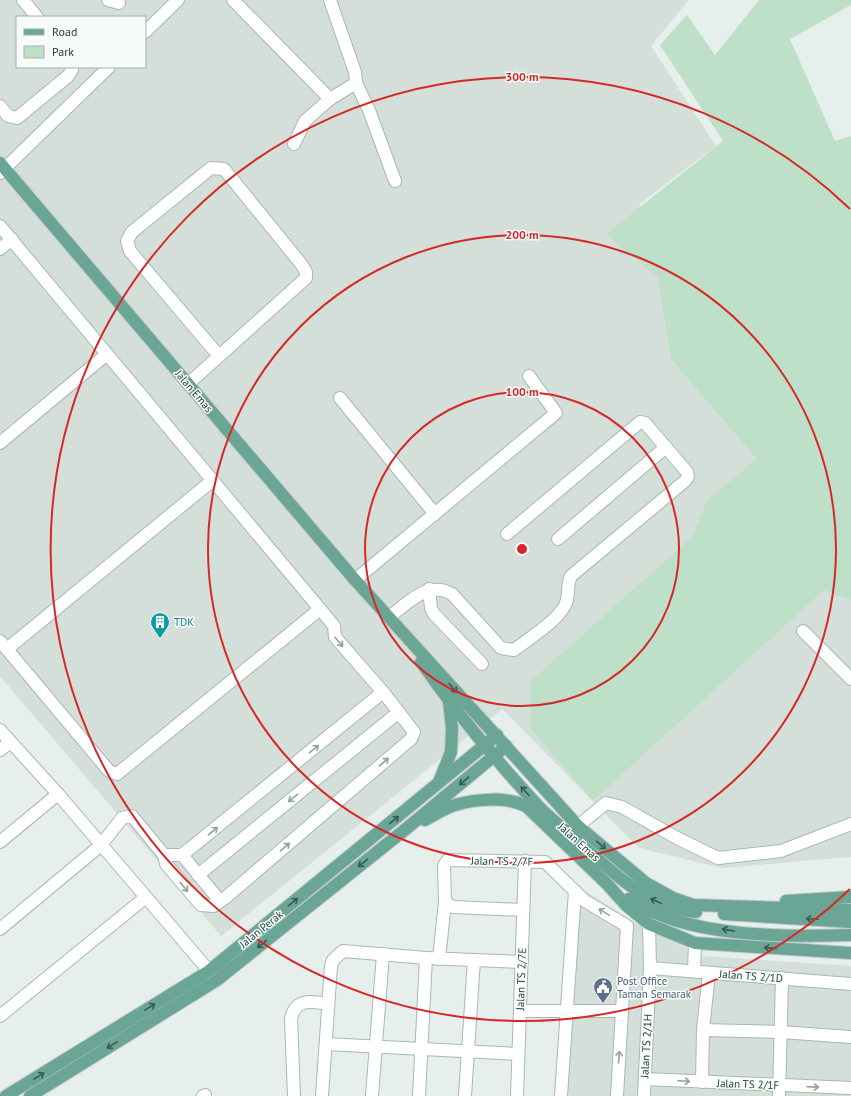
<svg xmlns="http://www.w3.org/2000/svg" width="851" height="1096" font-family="'PT Sans',sans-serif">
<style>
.built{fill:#d4dfda;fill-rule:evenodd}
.green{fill:#bfe0c8}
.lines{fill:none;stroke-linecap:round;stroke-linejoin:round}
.minor-casing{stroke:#a8b8b2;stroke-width:14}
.major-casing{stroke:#c2cac8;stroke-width:14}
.minor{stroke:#fff;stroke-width:12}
.major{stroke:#6aa596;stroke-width:12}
.oneway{stroke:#92a09c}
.oneway2{stroke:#365b51}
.ring{fill:none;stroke:#d62828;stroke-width:2}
.labels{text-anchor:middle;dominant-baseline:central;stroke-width:3;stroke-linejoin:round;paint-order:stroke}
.street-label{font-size:11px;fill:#24423a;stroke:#f7fbf9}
.culture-label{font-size:11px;fill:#0d838f;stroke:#f7fbf9;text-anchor:start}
.service-label{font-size:11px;fill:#4e5e75;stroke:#f7fbf9;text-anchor:start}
.centre{fill:#d62828;stroke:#f7fbf9;stroke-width:2}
.ring-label{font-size:12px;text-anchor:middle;font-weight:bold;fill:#d62828;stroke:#f7fbf9;stroke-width:3;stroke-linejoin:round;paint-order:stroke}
</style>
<rect width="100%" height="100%" fill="#e6efeb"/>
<!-- built -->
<g class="built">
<path d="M0,0H689L651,46L716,146L639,204L783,481L851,573V857L722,868L639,848L502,709L221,936L0,676ZM17,17H145V67H17Z"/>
<polygon points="576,885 639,925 702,956 851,966 851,1096 564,1096"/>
</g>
<!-- green -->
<polygon class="green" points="759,0 851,0 851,5 790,39 835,141 851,136 851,600 824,590 593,801 530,728 531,681 693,536 707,500 757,459 671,359 658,278 606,234 723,141 660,45 687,15 715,55"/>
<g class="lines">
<!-- minor casing -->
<g class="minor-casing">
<g id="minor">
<polyline points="23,0 37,17"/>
<polyline points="108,0 119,3"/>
<polyline points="233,0 330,99 356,83"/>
<polyline points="330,0 355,72 356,83 369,110 395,181"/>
<polyline points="145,32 178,0"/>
<polyline points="0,106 8,116 17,118 68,76 72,70 72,67"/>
<polyline points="294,144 305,121 330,99"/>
<polyline points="0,173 109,67"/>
<polyline points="0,226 320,609 334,626 335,637 383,692 414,732 411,739 225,898 214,906 201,905 166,864 164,855 132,816 122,818 101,845 0,929"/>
<polyline points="0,249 12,239"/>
<polyline points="188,384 306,278 306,272 302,265 224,169 211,168 132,232 127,241 130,251 219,356"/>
<polyline points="340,398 435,514"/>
<polyline points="0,443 107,354"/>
<polyline points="558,539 666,447"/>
<polyline points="355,580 556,413 529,376"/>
<polyline points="429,589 431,608 434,614 482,664"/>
<path d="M389,617C408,603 428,580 452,594L501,648L514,650C528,639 563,618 567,600C569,592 567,584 571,576L685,481L688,477L687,472L645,423L640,422L507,534"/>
<polyline points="803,631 851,679"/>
<polyline points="0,641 109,771 117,774 320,609"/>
<polyline points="7,649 213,480"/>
<polyline points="0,730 58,794 215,978"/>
<polyline points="0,750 10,742"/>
<polyline points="578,826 606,803 622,807 677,838 718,858 781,851 851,824"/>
<polyline points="0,842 58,794"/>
<polyline points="164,855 182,855 383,692"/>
<polyline points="182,855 220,901"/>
<polyline points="198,875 399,712"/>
<polyline points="523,910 453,907 445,902 444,865 448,860 545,862 585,901 627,926 617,1096"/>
<polyline points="439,959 445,902"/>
<polyline points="650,968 851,984"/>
<polyline points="694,971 695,943"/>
<polyline points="520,1011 622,1011"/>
<polyline points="0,1016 146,897"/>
<polyline points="703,1030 781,1032 851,1037"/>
<polyline points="326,1044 518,1054"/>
<polyline points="645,1079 851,1088"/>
<polyline points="702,1082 703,1030 709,973"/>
<polyline points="203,1096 205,1095"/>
<path d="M294,1096L291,1019C295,998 312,1001 328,1004"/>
<polyline points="322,1096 331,966 333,960 343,951 426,958"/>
<polyline points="372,1096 383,954"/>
<polyline points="419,1096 426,958 522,962"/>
<polyline points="465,1096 474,960"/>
<polyline points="517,1096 525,861"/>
<polyline points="561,1096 575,891"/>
<polyline points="644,1096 650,968 649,924"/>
<polyline points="779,1096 782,978"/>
</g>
</g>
<!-- major casing -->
<g class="major-casing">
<g id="major">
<polyline points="0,163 355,580 578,826 646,883 673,898 693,905 851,910"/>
<path d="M421,662C457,713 497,762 540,808C553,821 569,833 583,846C616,875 650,909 696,912"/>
<polyline points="439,782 451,752 452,728 449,702"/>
<path d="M425,820C434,815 445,808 455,805C475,799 509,796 527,807L607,884L626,905L649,924L695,943L851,953"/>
<path d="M629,899C687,938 784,937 851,935"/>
<polyline points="786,901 851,897"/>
<polyline points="724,914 851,922"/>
<polyline points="6,1096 209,971 497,735"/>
<polyline points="30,1096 217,980 407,828 506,746"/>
</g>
</g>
<!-- minor -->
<use href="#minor" class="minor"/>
<!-- major -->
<use href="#major" class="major"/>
</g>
<!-- one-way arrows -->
<defs><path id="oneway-shaft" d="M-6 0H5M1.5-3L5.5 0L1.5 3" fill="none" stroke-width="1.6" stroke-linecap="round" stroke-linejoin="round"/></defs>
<g class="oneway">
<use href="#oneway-shaft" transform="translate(339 642) rotate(50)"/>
<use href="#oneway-shaft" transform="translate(314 749) rotate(-39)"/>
<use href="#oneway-shaft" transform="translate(384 762) rotate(-41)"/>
<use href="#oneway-shaft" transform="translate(293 798) rotate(141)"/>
<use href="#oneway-shaft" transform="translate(213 831) rotate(-39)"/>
<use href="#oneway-shaft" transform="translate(285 847) rotate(-41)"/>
<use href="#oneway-shaft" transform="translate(184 887) rotate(49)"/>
<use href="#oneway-shaft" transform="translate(604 912) rotate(-149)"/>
<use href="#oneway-shaft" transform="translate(619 1057) rotate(-86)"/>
<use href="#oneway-shaft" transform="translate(684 1081) rotate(3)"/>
<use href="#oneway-shaft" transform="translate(813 1087) rotate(2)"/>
</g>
<g class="oneway2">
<use href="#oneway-shaft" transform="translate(453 688) rotate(48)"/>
<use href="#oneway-shaft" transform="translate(464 781) rotate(140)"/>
<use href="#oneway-shaft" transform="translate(525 791) rotate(-132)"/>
<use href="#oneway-shaft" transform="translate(394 820) rotate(-39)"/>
<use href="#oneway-shaft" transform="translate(601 845) rotate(40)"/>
<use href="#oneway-shaft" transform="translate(363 863) rotate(141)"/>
<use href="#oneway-shaft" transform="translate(656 901) rotate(-155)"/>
<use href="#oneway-shaft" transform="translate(293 902) rotate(-39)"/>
<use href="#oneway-shaft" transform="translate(812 919) rotate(-177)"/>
<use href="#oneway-shaft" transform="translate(728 930) rotate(-170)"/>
<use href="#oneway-shaft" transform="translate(262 944) rotate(141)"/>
<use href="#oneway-shaft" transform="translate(770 948) rotate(-176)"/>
<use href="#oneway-shaft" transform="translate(150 1007) rotate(-32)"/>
<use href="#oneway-shaft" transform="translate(112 1045) rotate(148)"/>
<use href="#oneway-shaft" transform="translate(39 1076) rotate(-32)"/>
</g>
<!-- distance rings -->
<g class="ring">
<circle cx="522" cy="549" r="157"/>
<circle cx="522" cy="549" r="314"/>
<path d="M850 889A472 472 0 1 1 850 209"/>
</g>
<!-- icons -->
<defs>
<g id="building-pin" transform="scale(1)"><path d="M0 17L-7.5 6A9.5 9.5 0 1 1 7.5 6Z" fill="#0f9aa8" stroke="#f7fbf9"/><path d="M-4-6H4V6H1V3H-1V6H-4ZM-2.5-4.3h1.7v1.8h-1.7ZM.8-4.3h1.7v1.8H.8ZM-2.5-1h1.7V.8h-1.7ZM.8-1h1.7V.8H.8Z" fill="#fff"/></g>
<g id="civic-pin" transform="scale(1)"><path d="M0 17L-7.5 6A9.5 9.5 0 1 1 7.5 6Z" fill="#5c6f8a" stroke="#f7fbf9"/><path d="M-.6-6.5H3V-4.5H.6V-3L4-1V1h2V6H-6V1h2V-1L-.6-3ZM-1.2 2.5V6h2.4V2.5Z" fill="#fff"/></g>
</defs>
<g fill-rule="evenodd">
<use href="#building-pin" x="160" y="622"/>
<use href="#civic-pin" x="603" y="987"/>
</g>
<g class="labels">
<!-- street labels -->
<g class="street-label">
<text transform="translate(194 391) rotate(50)">Jalan Emas</text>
<text transform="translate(579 842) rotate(42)">Jalan Emas</text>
<text transform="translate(502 861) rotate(1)">Jalan TS 2/7F</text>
<text transform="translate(261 929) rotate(-39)">Jalan Perak</text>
<text transform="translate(751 976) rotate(4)">Jalan TS 2/1D</text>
<text transform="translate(521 979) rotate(-88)">Jalan TS 2/7E</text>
<text transform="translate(646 1046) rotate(-87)">Jalan TS 2/1H</text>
<text transform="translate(748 1084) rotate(2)">Jalan TS 2/1F</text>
</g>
<!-- culture labels -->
<g class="culture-label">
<text x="174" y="622">TDK</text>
</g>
<!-- service labels -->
<g class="service-label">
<text x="617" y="981">Post Office<tspan x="617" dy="13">Taman Semarak</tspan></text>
</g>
</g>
<circle cx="522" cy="549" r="6" class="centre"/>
<g class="ring-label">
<text x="522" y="81">300 m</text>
<text x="522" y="239">200 m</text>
<text x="522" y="396">100 m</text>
</g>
<!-- legend -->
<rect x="16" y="16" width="130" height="52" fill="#f7fbf9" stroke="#a3b1ad"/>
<rect x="24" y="29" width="20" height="6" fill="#6aa596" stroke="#a3b1ad"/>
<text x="52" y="36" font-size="12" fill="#24423a">Road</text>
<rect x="24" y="46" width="20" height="12" fill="#bfe0c8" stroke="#a3b1ad"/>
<text x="52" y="56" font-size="12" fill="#24423a">Park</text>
</svg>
